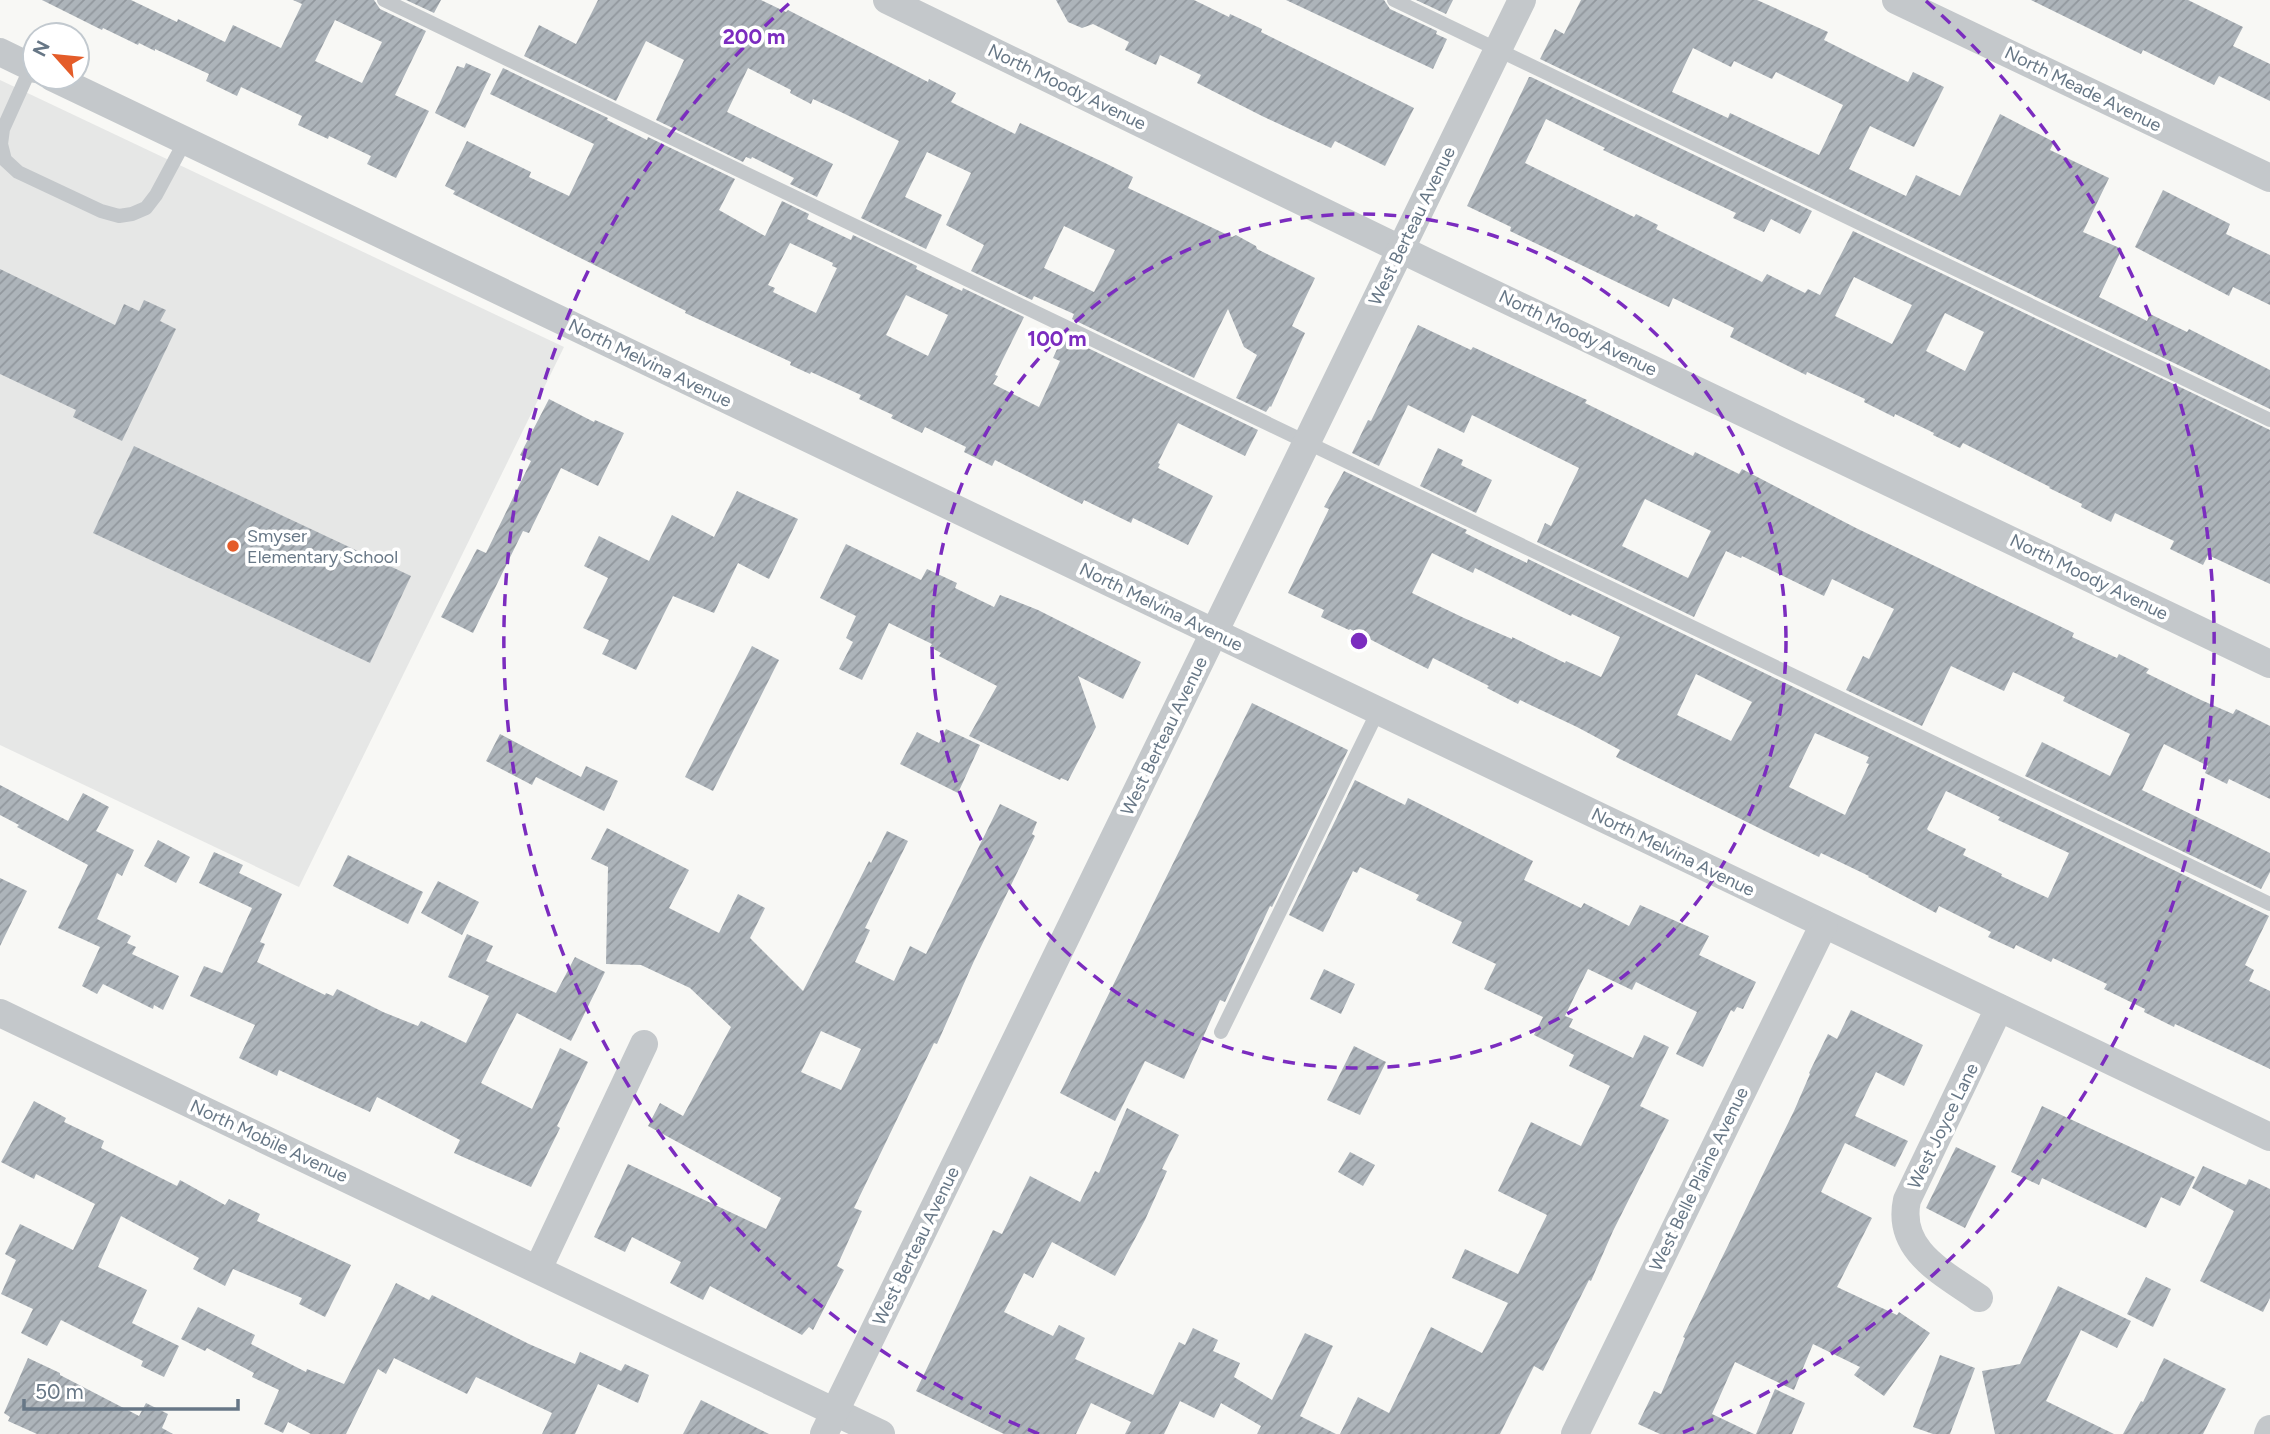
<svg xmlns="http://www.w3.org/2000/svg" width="2270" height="1434" font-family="Figtree,sans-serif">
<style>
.built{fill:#e6e7e6}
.building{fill:url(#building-hatch);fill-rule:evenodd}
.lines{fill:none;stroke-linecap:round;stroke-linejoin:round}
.lane{stroke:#c4c8cb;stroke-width:14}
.street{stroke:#c4c8cb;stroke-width:28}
.ring{fill:none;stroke:#7b2cbf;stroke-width:3.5;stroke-dasharray:12 9}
.poi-dot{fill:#e45c29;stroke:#fff;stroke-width:2.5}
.labels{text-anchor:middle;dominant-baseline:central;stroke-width:7;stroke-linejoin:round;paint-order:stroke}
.street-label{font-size:18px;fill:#677786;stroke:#fff}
.poi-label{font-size:18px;fill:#677786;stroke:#fff;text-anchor:start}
.centre{fill:#7b2cbf;stroke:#fff;stroke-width:3.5}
.ring-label{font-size:21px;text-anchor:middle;font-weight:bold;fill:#7b2cbf;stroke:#fff;stroke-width:7;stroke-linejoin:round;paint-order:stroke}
</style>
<defs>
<pattern id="building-hatch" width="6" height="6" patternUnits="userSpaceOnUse" patternTransform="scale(1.75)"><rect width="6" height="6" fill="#adb4ba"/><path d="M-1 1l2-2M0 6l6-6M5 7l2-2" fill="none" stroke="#91979d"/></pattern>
</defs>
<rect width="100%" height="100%" fill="#f8f8f5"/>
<!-- built -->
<polygon class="built" points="0,80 564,347 299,887 0,745"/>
<!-- building -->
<g class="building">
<path d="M42,0H131L177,22L178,19L225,42L233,25L281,48L302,4L293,0H374L380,9L426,31L395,95L429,111L396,178L367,164L371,156L329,136L328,139L298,125L302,116L241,87L237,96L206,81L209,74L155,49V51L139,43L138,45L103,28L102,30ZM335,20L382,42L362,83L315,61Z"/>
<polygon points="406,0 441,0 434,13"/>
<path d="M598,0H761L786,12L788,10L928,82L929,79L956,93L951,102L1015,134L1020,123L1105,163L1133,177L1128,188L1232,237L1236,235L1256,246L1257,249L1315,278L1292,326L1305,333L1271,407L1270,406L1266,412L1236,398L1257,355L1244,347L1228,309L1194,378L1072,319L1074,314L1034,296L1032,300L971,271L984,245L946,225L971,173L927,152L905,197L942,215L926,249L861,218L899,141L845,114L813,99L811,104L790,93L791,90L748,68L727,112L833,164L817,197L790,184L794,178L752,157L751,159L746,157L743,162L656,120L684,60L646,41L616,101L524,56L539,25L576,44ZM1064,226L1115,250L1094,292L1044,268Z"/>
<polygon points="1056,0 1194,0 1229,17 1230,14 1262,29 1261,32 1414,108 1385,166 1335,141 1331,148 1262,116 1197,83 1201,75 1160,55 1156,65 1125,50 1129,42 1093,24 1082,28 1068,22"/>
<polygon points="1286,0 1384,0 1390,9 1437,31 1436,34 1447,39 1433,69"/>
<polygon points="1416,0 1453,0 1446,14"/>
<path d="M1581,0H1757L1828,32L1824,40L1908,82L1913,72L1944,87L1914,147L1870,126L1849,169L1906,196L1916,175L1960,196L2000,114L2054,142L2050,150L2109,178L2083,232L2122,249L2099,297L2147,321L2150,314L2187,332L2189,329L2270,370V409L1540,59L1555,29L1564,34ZM1693,48L1731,67L1734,61L1772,79L1776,72L1843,105L1819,155L1730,113L1728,118L1672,92Z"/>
<polygon points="2031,0 2188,0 2243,27 2233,46 2270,64 2270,101 2219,76 2214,85 2143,50 2141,54"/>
<polygon points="466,63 491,74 465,128 435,113 457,66 464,68"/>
<path d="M503,68L608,118L607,120L647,140L648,137L735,179L719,210L765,236L782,201L809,214L807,219L851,240L853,235L917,266L916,269L962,291L963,288L1024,317L995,375L998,376L993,384L1039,407L1060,361L1053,358L1063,336L1258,430L1245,456L1178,423L1158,463L1160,464L1158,468L1213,496L1188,545L1133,518L1131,523L1084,500L1082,504L995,460L992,466L964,452L966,447L925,427L922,433L891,418L893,415L859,399L861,395L811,372L810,374L790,365L791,362L685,313L686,311L453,194L455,191L445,186L467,141L531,172L529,177L569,196L594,144L490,94ZM790,243L833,263L832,266L837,268L816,313L773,292L775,288L768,285ZM906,295L948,315L928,356L886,335Z"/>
<path d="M1529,77H1531L1812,211L1800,234L1771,219L1764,232L1733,218L1736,213L1603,150L1605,148L1546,119L1525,163L1634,217L1636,214L1658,225L1656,229L1762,282L1767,274L1805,293L1808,289L1820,295L1853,231L2270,430V584L2208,555L2203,565L2170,549L2174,541L2115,513L2111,522L2081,507L2082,504L2049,488L2050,487L1963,443L1960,448L1933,435L1934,433L1895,414L1894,417L1864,402L1865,399L1807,372L1806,375L1730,337L1734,328L1673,298L1669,307L1510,231L1511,227L1467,206ZM1854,277L1912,305L1892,344L1835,316ZM1945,313L1984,332L1965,371L1926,351Z"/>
<polygon points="2163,190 2230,224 2226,234 2270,255 2270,305 2233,287 2229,296 2135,247"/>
<polygon points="0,269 115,325 124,304 139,311 144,300 166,310 160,321 176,329 122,441 73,417 76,410 0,374"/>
<path d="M1418,325L1471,350L1473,347L1587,400L1585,403L1693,456L1695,452L1739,474L1742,469L1856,528L2074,633L2072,637L2117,658L2119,654L2149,669L2146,673L2201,700L2233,714L2236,709L2270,726V799L2229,779L2227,784L2205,773L2208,766L2164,744L2142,790L2270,853V872L2261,889L2025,776L2042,742L2110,776L2130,734L2063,701L2065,697L2013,672L2004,691L1951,666L1922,726L1846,690L1863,656L1869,659L1894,609L1832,579L1824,596L1742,556L1741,558L1726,551L1694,617L1537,542L1545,523L1551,526L1579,468L1472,415L1464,433L1408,405L1379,466L1352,453L1368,420L1371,421ZM1645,499L1711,531L1688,578L1622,546Z"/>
<polygon points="549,399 594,422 595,420 624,433 598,486 561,468 529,533 523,531 473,633 441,617 477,549 486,553 531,461 520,455"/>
<polygon points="134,446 411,576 370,663 93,533"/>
<polygon points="1438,448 1463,460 1461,465 1492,480 1476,513 1420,486"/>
<path d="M1344,471L1467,530L1465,533L1487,544L1527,563L1528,559L2269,916L2245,965L2254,970L2249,981L2270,991V1069L2175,1024L2174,1027L2144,1012L2145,1009L2104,989L2107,984L2053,958L2051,962L2016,945L2014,949L1988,937L1991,932L1939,906L1936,913L1868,877L1869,876L1821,853L1819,857L1767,832L1616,757L1620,750L1577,727L1520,700L1518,704L1487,688L1489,686L1433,658L1428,669L1350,629L1349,630L1321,617L1324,610L1288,593L1329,509L1324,507ZM1432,553L1473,573L1475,568L1571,616L1572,614L1620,637L1601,677L1566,661L1565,663L1512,637V639L1464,618L1412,593ZM1696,674L1752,702L1731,741L1677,715ZM1815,733L1869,757L1866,763L1869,764L1845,815L1789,787ZM1946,791L2000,817L1998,820L2069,853L2048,898L2001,876L2002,874L1963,855L1966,849L1929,831L1927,829Z"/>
<polygon points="737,491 798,519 769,579 738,563 714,613 673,596 636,670 602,654 609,640 583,628 608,578 584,566 599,536 649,561 672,515 714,537"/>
<polygon points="846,544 921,580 927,569 957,583 955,588 994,607 1000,595 1038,610 1141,662 1123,699 1078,676 1096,727 1068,781 1061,778 1060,780 969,736 997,686 939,656 941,653 930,647 932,644 889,623 862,680 839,669 853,642 846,638 856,616 820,598"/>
<polygon points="752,646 779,660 713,791 685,777"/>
<polygon points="1252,703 1348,750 1272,907 1270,906 1225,1002 1220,1000 1184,1079 1145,1061 1115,1121 1060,1093"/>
<polygon points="946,729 980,745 958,793 900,764 917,732 939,743"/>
<polygon points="500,734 581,777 586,766 618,781 604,811 536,777 532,785 486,761"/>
<polygon points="1355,780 1405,805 1408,798 1533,861 1524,880 1581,908 1584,903 1629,926 1640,905 1709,936 1699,955 1756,982 1743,1009 1737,1007 1734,1012 1731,1010 1703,1067 1676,1054 1697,1012 1636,982 1632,990 1588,969 1565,1016 1573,1019 1569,1027 1633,1058 1644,1035 1669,1047 1640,1106 1669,1120 1613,1231 1591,1281 1589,1280 1543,1371 1534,1366 1500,1434 1340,1434 1358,1397 1389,1413 1431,1327 1482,1353 1508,1303 1452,1278 1465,1249 1518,1274 1547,1215 1498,1191 1531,1122 1581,1146 1610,1086 1569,1066 1574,1055 1534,1035 1543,1017 1484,989 1496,964 1452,943 1462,922 1416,900 1419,895 1360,867 1357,873 1353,871 1323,932 1289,915"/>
<polygon points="0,785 68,821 83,793 109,807 96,831 134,850 122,876 117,873 97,919 131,936 127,943 136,947 132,954 179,976 163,1010 154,1005 153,1009 103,984 97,994 82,986 100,947 58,928 88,865 17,827 19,825 0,815"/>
<path d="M1000,804L1037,822L1032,834L1035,836L974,961L937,1044L934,1043L854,1208L862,1211L837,1266L844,1270L813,1330L809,1327L802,1335L710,1286L703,1300L670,1283L681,1262L632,1237L625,1252L594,1237L628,1164L766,1229L781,1198L648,1126L660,1103L683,1116L731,1027L690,988L641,965L606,964L608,867L591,859L607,828L689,870L669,908L719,933L738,894L765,908L750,938L803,991L869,861L871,863L887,831L908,841L865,928L870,930L855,962L894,981L910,946L926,954ZM821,1031L861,1049L841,1090L801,1072Z"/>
<polygon points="158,840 190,857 176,883 144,866"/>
<polygon points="214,852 243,865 239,873 282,894 260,942 265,944 257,962 325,995 326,993 333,996 337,989 383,1012 418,1026 421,1021 466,1043 489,996 448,977 467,934 493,946 486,961 556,993 575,957 605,972 571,1041 517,1013 481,1083 532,1109 560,1048 588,1062 557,1126 560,1128 531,1187 454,1153 460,1140 377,1097 370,1112 279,1070 277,1076 239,1058 255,1025 190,996 204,966 222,973 252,908 199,883"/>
<polygon points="348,855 423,892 408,924 333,886"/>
<polygon points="0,878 27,891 0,946"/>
<polygon points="438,881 479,902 462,935 421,913"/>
<polygon points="1324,969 1355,984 1341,1014 1310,999"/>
<polygon points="1851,1010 1923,1045 1904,1086 1876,1072 1855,1116 1908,1141 1895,1167 1845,1143 1821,1192 1872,1218 1837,1287 1897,1315 1899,1312 1930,1333 1884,1396 1854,1375 1860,1367 1813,1344 1794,1390 1735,1362 1712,1414 1754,1434 1660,1434 1638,1424 1654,1391 1661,1394 1685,1338 1683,1337 1794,1111 1810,1074 1809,1073 1828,1034 1837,1039"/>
<polygon points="1354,1046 1386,1062 1360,1115 1327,1100"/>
<polygon points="34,1101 66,1118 64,1122 104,1141 101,1148 177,1186 180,1180 225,1205 229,1199 260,1214 257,1221 351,1265 325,1317 299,1304 302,1298 233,1269 225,1286 193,1269 199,1258 121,1216 98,1267 147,1290 132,1323 179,1346 164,1377 141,1366 143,1361 61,1320 47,1346 21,1333 33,1309 1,1294 16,1260 5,1254 20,1224 73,1250 95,1204 36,1174 34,1179 1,1162"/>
<polygon points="2042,1106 2195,1177 2180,1206 2161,1197 2146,1228 2042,1178 2039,1185 2011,1172"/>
<polygon points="1127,1108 1179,1135 1162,1169 1167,1171 1145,1220 1115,1276 1052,1242 1033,1278 1024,1273 1004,1312 1053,1336 1059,1325 1085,1338 1075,1359 1153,1395 1179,1342 1185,1345 1193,1328 1218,1340 1213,1351 1240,1363 1234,1377 1272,1400 1305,1333 1333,1346 1300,1416 1336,1434 1257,1434 1261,1426 1221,1403 1214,1418 1180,1401 1164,1434 1125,1434 1131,1422 1091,1403 1076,1434 1004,1434 916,1391 993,1230 1002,1234 1030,1176 1080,1202 1095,1171 1099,1173"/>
<polygon points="1956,1147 1996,1166 1965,1228 1926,1208"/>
<polygon points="1350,1152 1375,1165 1363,1186 1338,1172"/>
<polygon points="2203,1166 2246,1185 2249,1179 2270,1189 2270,1298 2263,1312 2200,1281 2234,1211 2192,1188"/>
<polygon points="2146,1277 2171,1289 2153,1327 2127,1314"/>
<polygon points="396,1283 429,1300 432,1295 529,1344 575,1364 580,1352 621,1371 625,1364 649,1375 638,1403 598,1384 575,1434 542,1434 552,1413 476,1377 467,1394 394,1358 386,1374 378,1369 346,1434 311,1434 288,1422 283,1433 264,1424 279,1390 252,1377 254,1373 207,1348 205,1351 181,1339 198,1307 255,1335 251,1344 306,1372 307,1369 344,1384"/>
<polygon points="2058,1286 2131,1321 2117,1348 2081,1330 2046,1401 2114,1434 1995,1434 1982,1371 2020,1364"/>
<polygon points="1940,1355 1975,1368 1950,1434 1933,1434 1913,1427"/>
<polygon points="28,1358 60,1373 60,1375 139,1416 146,1403 168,1414 162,1428 173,1434 37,1434 8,1421 10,1417 4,1413"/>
<polygon points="2164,1358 2226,1389 2203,1434 2123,1434 2141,1401 2143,1402"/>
<polygon points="1775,1389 1805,1403 1792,1434 1756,1434"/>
<polygon points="701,1400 769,1434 683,1434"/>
</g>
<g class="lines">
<!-- lane -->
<g class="lane">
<polyline points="384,0 2270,904"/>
<polyline points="1394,0 2270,420"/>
<polyline points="31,67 3,129 1,144 5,160 18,172 101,211 119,216 132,214 146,208 156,195 185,141"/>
<polyline points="1221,1032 1378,711"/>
</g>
<!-- street -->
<g class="street">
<polyline points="887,0 1429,263 2270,664"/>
<polyline points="1896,0 2270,178"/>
<polyline points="0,52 35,69"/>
<polyline points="52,77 2270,1137"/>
<polyline points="0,1013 881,1434"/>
<polyline points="538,1269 644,1044"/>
<path d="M1979,1298C1944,1273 1896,1251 1907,1200L1999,1008"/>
<polyline points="824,1434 1522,0"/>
<polyline points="1575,1434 1824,924"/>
<polyline points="2268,1434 2270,1429"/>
</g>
</g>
<!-- distance rings -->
<g class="ring">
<circle cx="1359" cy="641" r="427"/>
<path d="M1039 1434A855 855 0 0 1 792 1M1926 1A855 855 0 0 1 1679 1434"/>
</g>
<!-- markers -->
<circle class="poi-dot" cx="233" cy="546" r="7"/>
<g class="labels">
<!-- street labels -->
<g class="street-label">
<text transform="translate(1067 87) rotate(26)">North Moody Avenue</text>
<text transform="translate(2083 89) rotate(26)">North Meade Avenue</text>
<text transform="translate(1412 226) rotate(-64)">West Berteau Avenue</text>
<text transform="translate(1578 333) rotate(26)">North Moody Avenue</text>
<text transform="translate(650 363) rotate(26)">North Melvina Avenue</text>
<text transform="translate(2089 577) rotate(26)">North Moody Avenue</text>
<text transform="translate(1161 607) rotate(26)">North Melvina Avenue</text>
<text transform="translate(1164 736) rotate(-64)">West Berteau Avenue</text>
<text transform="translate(1673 852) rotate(26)">North Melvina Avenue</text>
<text transform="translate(1943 1126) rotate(-64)">West Joyce Lane</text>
<text transform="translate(269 1141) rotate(25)">North Mobile Avenue</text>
<text transform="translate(1699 1179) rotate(-64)">West Belle Plaine Avenue</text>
<text transform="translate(916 1246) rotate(-64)">West Berteau Avenue</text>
</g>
<!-- poi labels -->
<g class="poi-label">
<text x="247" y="536">Smyser<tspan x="247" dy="21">Elementary School</tspan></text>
</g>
</g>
<circle cx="1359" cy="641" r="10" class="centre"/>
<g class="ring-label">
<text x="754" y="44">200 m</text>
<text x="1057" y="346">100 m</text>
</g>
<!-- north arrow -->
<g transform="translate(56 56) rotate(297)"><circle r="33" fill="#ffffff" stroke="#c2c9cf" stroke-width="2"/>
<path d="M0-5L12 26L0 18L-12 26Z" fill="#e45c29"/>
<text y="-10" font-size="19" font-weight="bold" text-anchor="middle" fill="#677786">N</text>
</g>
<!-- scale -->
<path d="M24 1399v10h214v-10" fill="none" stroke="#677786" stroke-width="3.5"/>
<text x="35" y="1399" font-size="21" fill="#677786" stroke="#ffffff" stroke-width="5" paint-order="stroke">50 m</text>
</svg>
